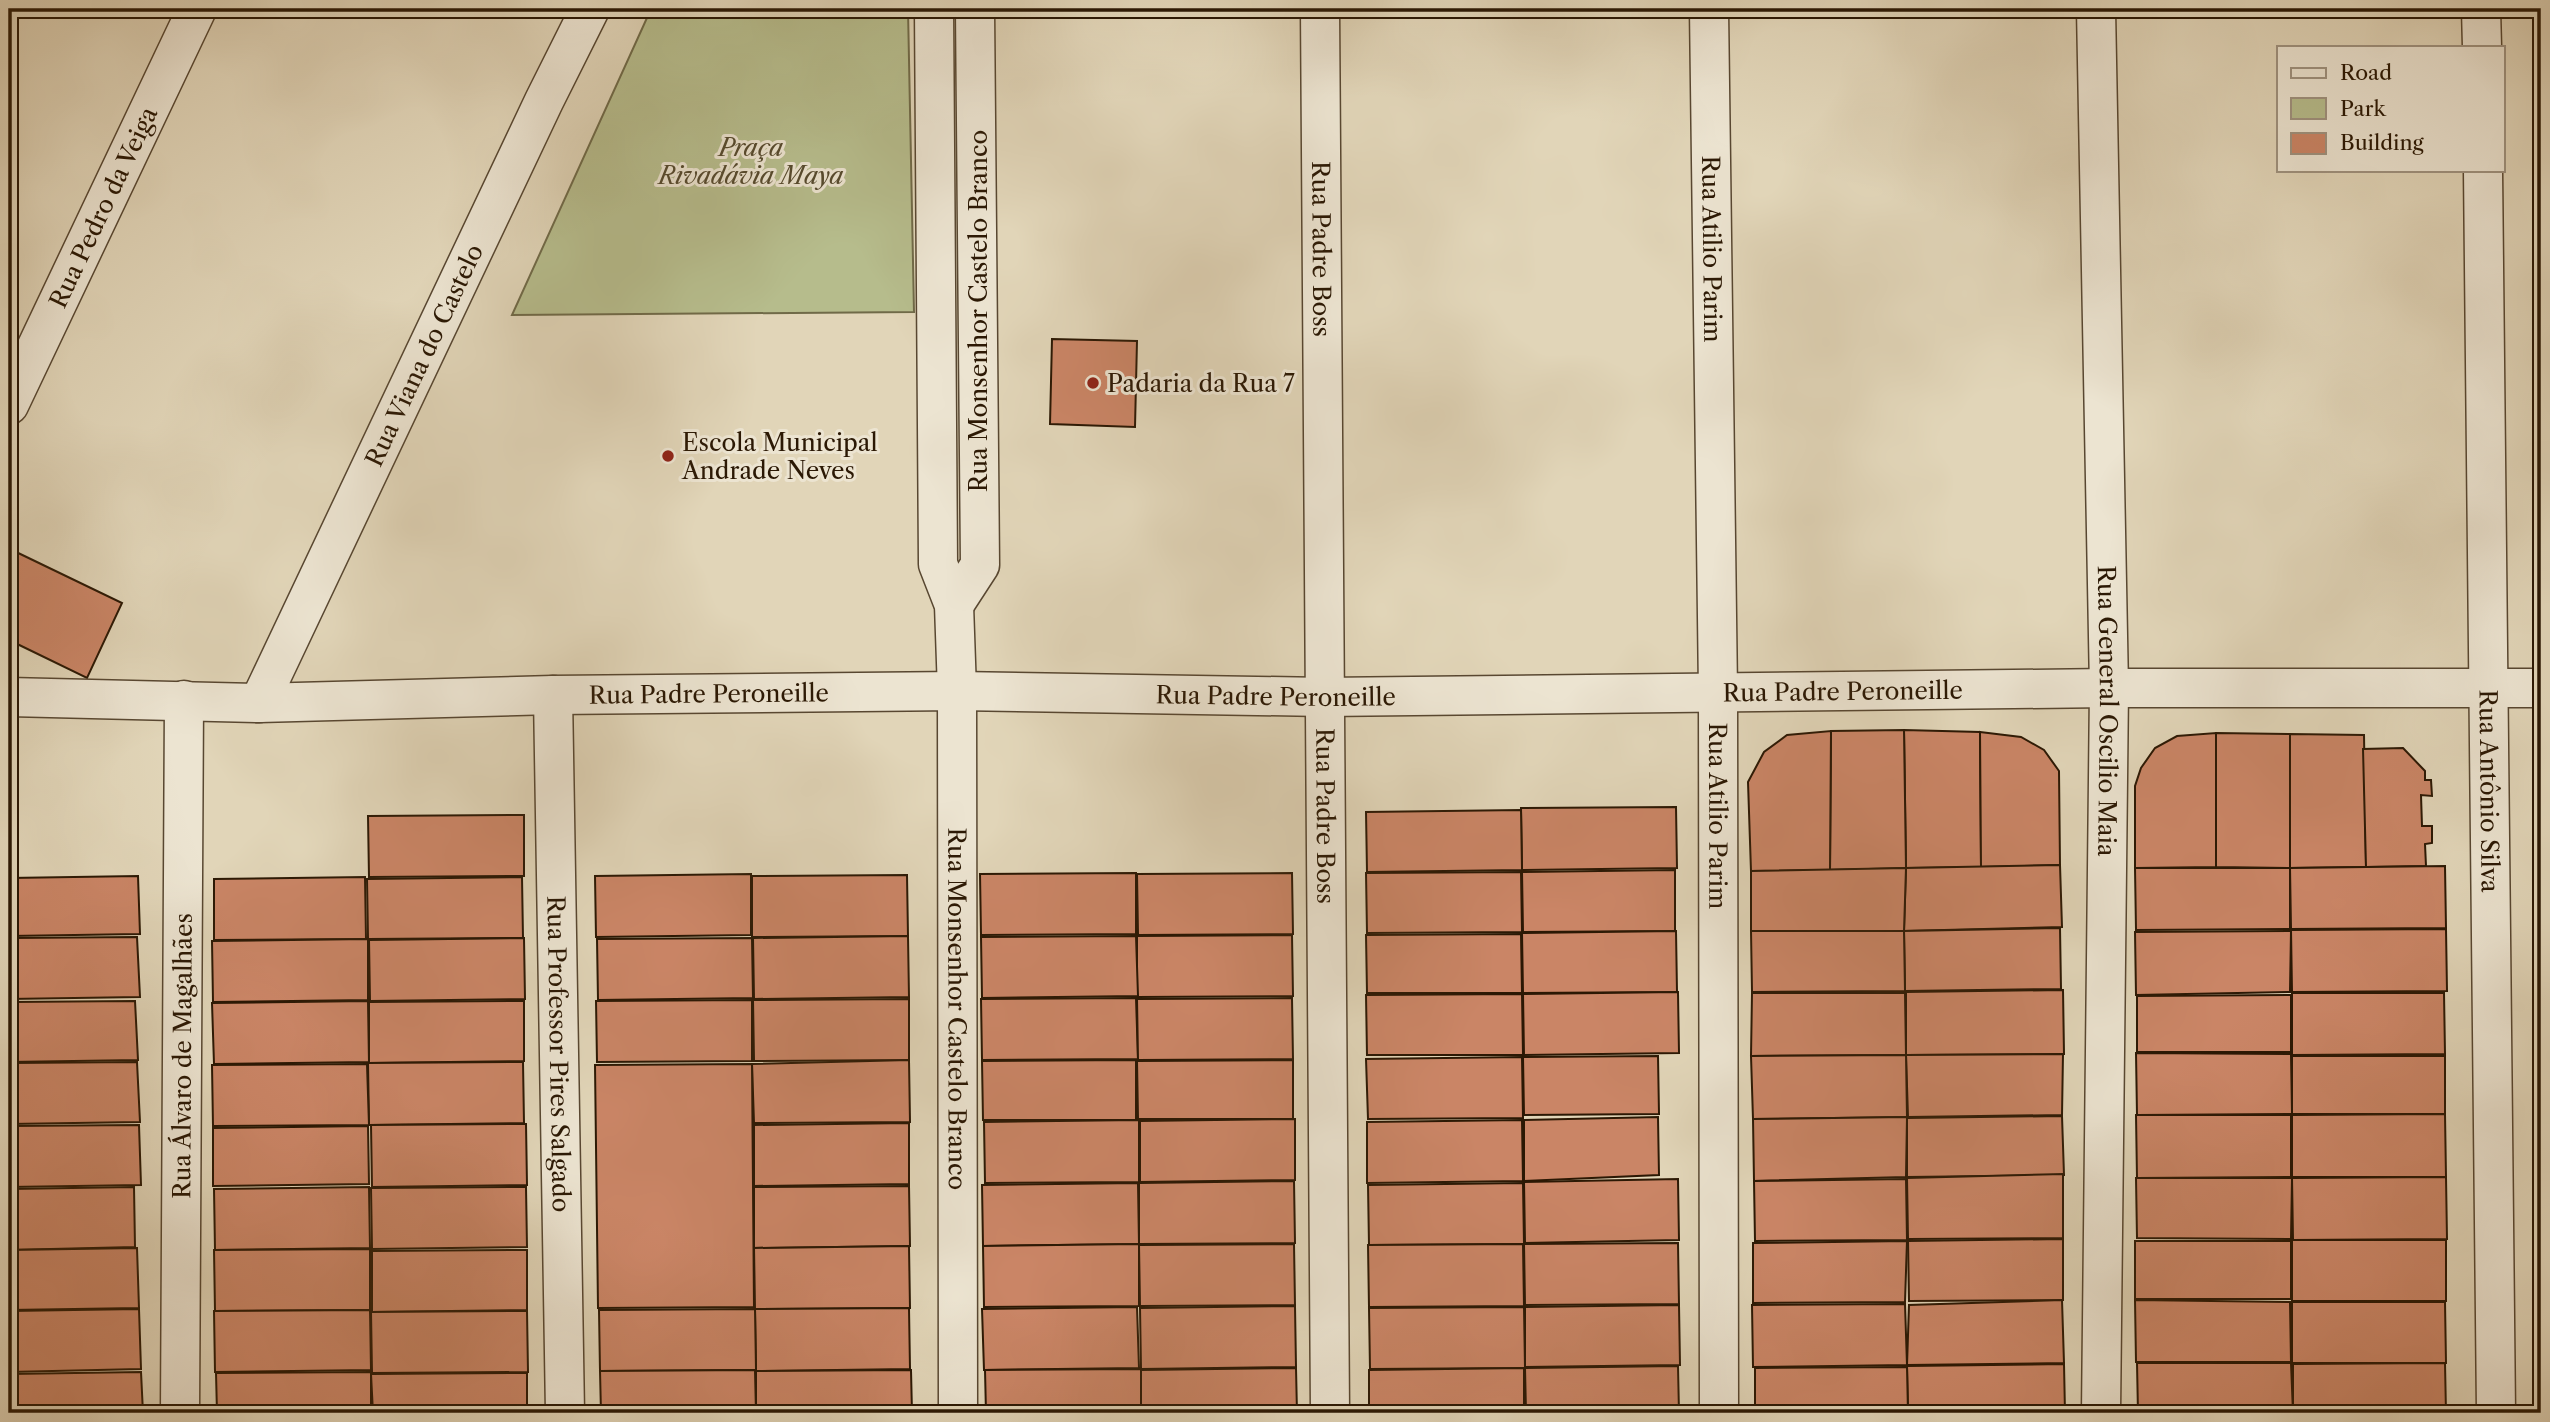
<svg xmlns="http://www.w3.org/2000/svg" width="2550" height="1422" viewBox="0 0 2550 1422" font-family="'Libre Caslon Text',serif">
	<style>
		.park { fill: #b6bc8c; stroke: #706a48; stroke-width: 2 }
		.building { fill: #ca8566; stroke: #2b1804; stroke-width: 2 }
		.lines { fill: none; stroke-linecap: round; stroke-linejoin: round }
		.minor-casing { stroke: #584731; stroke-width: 41 }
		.minor { stroke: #ece4d1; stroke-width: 38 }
		.poi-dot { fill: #8f2418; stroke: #ece4d1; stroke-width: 2.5 }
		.labels { text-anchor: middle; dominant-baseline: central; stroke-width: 6; stroke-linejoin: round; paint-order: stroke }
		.park-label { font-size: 24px; font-style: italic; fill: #55492d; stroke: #ece4d1 }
		.street-label { font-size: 24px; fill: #2b1804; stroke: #ece4d1 }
		.poi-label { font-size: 24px; fill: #2b1804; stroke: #ece4d1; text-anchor: start }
	</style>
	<rect width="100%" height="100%" fill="#e1d5b8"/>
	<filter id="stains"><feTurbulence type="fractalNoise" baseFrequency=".00286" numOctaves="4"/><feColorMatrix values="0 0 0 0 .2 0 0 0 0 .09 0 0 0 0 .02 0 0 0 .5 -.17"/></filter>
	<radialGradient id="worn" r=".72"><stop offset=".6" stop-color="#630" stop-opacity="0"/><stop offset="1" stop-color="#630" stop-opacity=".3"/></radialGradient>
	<path class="park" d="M651 9H908L914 312 512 315Z"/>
	<g class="building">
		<path d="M1052 339 1137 341 1135 427 1050 424Z"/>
		<path d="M12 550 122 603 87 678 9 640V556Z"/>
		<path d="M1904 730 1980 732 1981 867 1906 868Z"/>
		<path d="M1904 730 1906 868 1830 870 1831 731Z"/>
		<path d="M1831 731 1830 870 1751 871 1748 782 1764 752 1787 735Z"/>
		<path d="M1980 732 2021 737 2044 750 2059 771 2060 865 1981 867Z"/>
		<path d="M2216 733V867L2135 868V786L2141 768 2155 748 2177 736Z"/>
		<path d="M2216 733 2290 734V868L2216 867Z"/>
		<path d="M2290 734 2364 735 2366 867 2290 868Z"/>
		<path d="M2403 748 2425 771V780H2431L2432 796 2421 795 2422 826H2432V843L2425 844 2426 866 2366 867 2363 749Z"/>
		<path d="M1676 807 1677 868 1522 870 1521 808Z"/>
		<path d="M1521 810 1522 870 1367 872 1366 812Z"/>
		<path d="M524 815V876L369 877 368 816Z"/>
		<path d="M2060 865 2062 927 1904 931 1906 868Z"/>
		<path d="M2445 866 2446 928 2291 929 2290 868Z"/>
		<path d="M1906 868 1904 931H1751V871Z"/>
		<path d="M2135 868H2290V929L2136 930Z"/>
		<path d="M1675 870V931L1523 932 1522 872Z"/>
		<path d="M1521 872 1522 932 1367 933 1366 873Z"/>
		<path d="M1136 873V934L981 935 980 874Z"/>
		<path d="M1292 873 1293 934 1138 935 1137 874Z"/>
		<path d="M751 874V935L596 937 595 876Z"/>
		<path d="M907 875 908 936 752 937V876Z"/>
		<path d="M138 876 140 934 9 936V878Z"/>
		<path d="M365 877 366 939 214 940V879Z"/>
		<path d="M522 877 523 938 368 939 367 879Z"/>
		<path d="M2060 928 2061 989 1905 991 1904 931Z"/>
		<path d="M2446 929 2447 991 2292 992 2291 930Z"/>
		<path d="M1676 931 1677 992 1523 993 1522 933Z"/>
		<path d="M1751 931H1904L1905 991 1752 992Z"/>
		<path d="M2291 931 2290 992 2136 995 2135 932Z"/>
		<path d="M1521 934 1522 993H1367L1366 935Z"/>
		<path d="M1292 935 1293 996 1137 997V936Z"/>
		<path d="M908 936 909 997 754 999 753 938Z"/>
		<path d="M1136 936 1138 996 982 998 981 937Z"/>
		<path d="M137 937 140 997 9 999V938Z"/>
		<path d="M524 938 525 999 370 1001 369 940Z"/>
		<path d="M752 938 753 998 598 1000 597 939Z"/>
		<path d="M368 939V1000L213 1002 212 941Z"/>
		<path d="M2063 990 2064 1054 1906 1055V992Z"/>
		<path d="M1678 992 1679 1053 1524 1055 1523 994Z"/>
		<path d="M1752 993H1905L1906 1055 1751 1056Z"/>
		<path d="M2292 993H2444L2445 1054 2292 1055Z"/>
		<path d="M1522 994 1523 1055H1367L1366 995Z"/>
		<path d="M2291 995V1052H2137V996Z"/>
		<path d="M1136 998 1138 1059 982 1060 981 999Z"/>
		<path d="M1292 998 1293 1059 1138 1060 1137 999Z"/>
		<path d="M909 999V1060L754 1061 753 1000Z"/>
		<path d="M752 1000V1061L597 1062 596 1001Z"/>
		<path d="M135 1001 138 1060 9 1062V1002Z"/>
		<path d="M368 1001 369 1062 214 1064 212 1003Z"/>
		<path d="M524 1001V1061L369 1063V1002Z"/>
		<path d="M2136 1053 2291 1054 2292 1114 2137 1115Z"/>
		<path d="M2063 1054 2062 1115 1908 1117 1906 1055Z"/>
		<path d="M1906 1055 1907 1117 1753 1119 1751 1056Z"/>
		<path d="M1658 1056 1659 1114 1524 1115 1523 1057Z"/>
		<rect x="2292" y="1056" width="153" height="58"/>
		<path d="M1522 1057 1523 1118 1368 1119 1366 1059Z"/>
		<path d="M909 1060 910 1122 754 1123 752 1064Z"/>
		<path d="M1136 1060V1120H983L982 1061Z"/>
		<path d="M1293 1060V1119H1138L1137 1061Z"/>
		<path d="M137 1062 140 1122 9 1124V1063Z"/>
		<path d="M523 1062 524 1123 369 1125 368 1063Z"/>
		<path d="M367 1064 369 1125 213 1126 212 1065Z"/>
		<path d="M752 1064 754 1307 598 1308 595 1065Z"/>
		<path d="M2445 1114 2446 1177H2292V1115Z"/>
		<path d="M2136 1115H2291V1177L2137 1178Z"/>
		<path d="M2062 1116 2064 1175 1907 1177V1118Z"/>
		<path d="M1658 1117 1659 1175 1524 1181V1120Z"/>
		<path d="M1907 1117 1906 1177 1754 1181 1753 1119Z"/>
		<path d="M1295 1119V1180L1140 1182V1121Z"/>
		<path d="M1139 1120V1182L985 1183 984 1122Z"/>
		<path d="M1522 1120 1523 1181 1367 1183V1122Z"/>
		<path d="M909 1123V1184L754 1186V1125Z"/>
		<path d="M526 1124 527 1185 372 1187 371 1125Z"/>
		<path d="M139 1125 141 1185 9 1187V1126Z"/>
		<path d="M368 1126 369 1184 213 1186V1128Z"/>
		<path d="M2063 1174V1238L1908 1239 1907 1178Z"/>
		<path d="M2446 1177 2447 1239 2293 1240 2292 1178Z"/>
		<path d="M2136 1178H2292L2291 1239 2137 1238Z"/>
		<path d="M1678 1179 1679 1240 1525 1243 1524 1182Z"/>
		<path d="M1906 1179 1907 1240 1755 1241 1754 1181Z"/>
		<path d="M1294 1181 1295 1243 1139 1244V1183Z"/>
		<path d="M1138 1183 1139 1244 983 1246 982 1185Z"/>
		<path d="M1523 1183 1524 1244 1369 1245 1368 1185Z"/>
		<path d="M909 1186 910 1246 754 1248V1187Z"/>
		<path d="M134 1187 135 1247 9 1250V1189Z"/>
		<path d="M369 1187 370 1248 215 1250 214 1189Z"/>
		<path d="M526 1187 527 1247 372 1249 371 1188Z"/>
		<path d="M2063 1239V1300L1909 1301 1908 1241Z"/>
		<rect x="2292" y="1240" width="154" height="61"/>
		<path d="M1907 1241 1905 1302 1753 1303V1243Z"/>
		<rect x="2135" y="1241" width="156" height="58"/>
		<path d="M1678 1243 1679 1304 1525 1305 1524 1244Z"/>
		<path d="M1139 1244V1306L984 1307 983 1246Z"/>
		<path d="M1294 1244 1295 1305 1140 1306 1139 1245Z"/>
		<path d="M1523 1244 1524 1306 1369 1307 1368 1245Z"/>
		<path d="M909 1246 910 1308 755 1309 754 1248Z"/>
		<path d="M137 1248 139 1308 9 1310V1250Z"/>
		<path d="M370 1249V1310L215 1311 214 1250Z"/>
		<path d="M527 1250V1310L372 1312V1251Z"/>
		<path d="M2062 1300 2064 1363 1907 1365 1909 1305Z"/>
		<path d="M2135 1300 2290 1302 2291 1362H2136Z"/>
		<path d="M2292 1302H2445L2446 1363H2292Z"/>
		<path d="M1905 1304 1907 1365 1753 1367 1752 1305Z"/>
		<path d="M1679 1305 1680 1365 1525 1367V1307Z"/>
		<path d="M1295 1306 1296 1367 1141 1369 1140 1308Z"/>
		<path d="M1137 1307 1139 1368 984 1370 982 1309Z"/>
		<path d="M1524 1307 1525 1368 1370 1369 1369 1308Z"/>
		<path d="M909 1308 910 1369 756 1371 755 1309Z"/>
		<path d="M139 1309 141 1369 9 1372V1311Z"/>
		<path d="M755 1309 756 1370 600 1371 599 1310Z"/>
		<path d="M370 1310 371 1370 215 1372 214 1311Z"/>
		<path d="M527 1311 528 1372 372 1373 371 1312Z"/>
		<path d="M2137 1363H2291L2293 1413H2138Z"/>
		<path d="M2445 1363 2446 1413H2293V1364Z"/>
		<path d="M2064 1364 2065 1413H1908L1907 1366Z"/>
		<path d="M1678 1366 1679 1413H1526L1525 1368Z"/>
		<path d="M1907 1367 1908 1413H1755V1368Z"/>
		<path d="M1296 1368 1297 1413H1141V1370Z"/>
		<path d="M1524 1368V1413H1369V1370Z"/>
		<path d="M1141 1369V1413H986L985 1370Z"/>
		<path d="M755 1370 756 1413H601L600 1371Z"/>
		<path d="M911 1370 912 1413H756V1371Z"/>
		<path d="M141 1372 143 1413H9V1374Z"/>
		<path d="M371 1372V1413H217L216 1373Z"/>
		<path d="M527 1373V1413H373L371 1374Z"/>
	</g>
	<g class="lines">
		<g class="minor-casing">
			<g id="minor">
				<path id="s1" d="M934 9 938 564 954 605 957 691 958 1413"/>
				<path id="s2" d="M1320 9 1330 1413"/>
				<path id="s3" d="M1709 9 1718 692 1719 1413"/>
				<path id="s4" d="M2096 9 2109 688 2101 1413"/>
				<path d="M2481 9 2482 47"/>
				<path id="s5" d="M2483 170 2496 1413"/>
				<path id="s6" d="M9 405 197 9"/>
				<path d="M954 605 980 565 975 9"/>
				<path id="s7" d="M553 695 565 1413"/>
				<path id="s8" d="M9 697 259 703 553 695 957 691 1324 697 2109 688H2541"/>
				<path id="s9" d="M259 703 544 101 590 9"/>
				<path id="s10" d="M180 1413 184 700"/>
			</g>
		</g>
		<use href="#minor" class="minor"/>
	</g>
	<g class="poi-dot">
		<circle cx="1093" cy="383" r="7"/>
		<circle cx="668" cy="456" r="7"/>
	</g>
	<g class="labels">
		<g class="park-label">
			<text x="751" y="147">Praça<tspan x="751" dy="28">Rivadávia Maya</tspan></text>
		</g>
		<g class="street-label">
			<text stroke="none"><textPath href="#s6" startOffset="219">Rua Pedro da Veiga</textPath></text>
			<text stroke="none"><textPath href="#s2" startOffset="240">Rua Padre Boss</textPath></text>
			<text stroke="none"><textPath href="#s3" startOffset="240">Rua Atilio Parim</textPath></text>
			<text transform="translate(978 311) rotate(-90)">Rua Monsenhor Castelo Branco</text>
			<text stroke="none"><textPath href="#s9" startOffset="385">Rua Viana do Castelo</textPath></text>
			<text stroke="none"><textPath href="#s8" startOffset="1834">Rua Padre Peroneille</textPath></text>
			<text stroke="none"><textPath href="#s8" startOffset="700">Rua Padre Peroneille</textPath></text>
			<text stroke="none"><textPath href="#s8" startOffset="1267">Rua Padre Peroneille</textPath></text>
			<text stroke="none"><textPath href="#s4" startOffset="702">Rua General Oscilio Maia</textPath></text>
			<text stroke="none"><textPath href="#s5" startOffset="621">Rua Antônio Silva</textPath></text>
			<text stroke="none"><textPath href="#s2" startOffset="807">Rua Padre Boss</textPath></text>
			<text stroke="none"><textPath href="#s3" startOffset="807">Rua Atilio Parim</textPath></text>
			<text stroke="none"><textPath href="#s1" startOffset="1003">Rua Monsenhor Castelo Branco</textPath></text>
			<text stroke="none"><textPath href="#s7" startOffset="359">Rua Professor Pires Salgado</textPath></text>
			<text stroke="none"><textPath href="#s10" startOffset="357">Rua Álvaro de Magalhães</textPath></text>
		</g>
		<g class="poi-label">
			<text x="1107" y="383">Padaria da Rua 7</text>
			<text x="682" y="442">Escola Municipal<tspan x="682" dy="28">Andrade Neves</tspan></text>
		</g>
	</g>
	<rect width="2550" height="1422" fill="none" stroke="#e1d5b8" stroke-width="35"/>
	<rect x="10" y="10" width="2529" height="1401" fill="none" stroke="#2b1804" stroke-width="3.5"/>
	<rect x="18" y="18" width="2515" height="1387" fill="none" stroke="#2b1804" stroke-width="2"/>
	<rect x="2277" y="46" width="228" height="126" fill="#ece4d1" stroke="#9f927f" stroke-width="2"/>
	<rect x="2291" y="68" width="35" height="10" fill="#ece4d1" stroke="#9f927f" stroke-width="2"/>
	<text x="2340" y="80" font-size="21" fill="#2b1804">Road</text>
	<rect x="2291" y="98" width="35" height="21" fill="#b6bc8c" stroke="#9f927f" stroke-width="2"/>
	<text x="2340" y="116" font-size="21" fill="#2b1804">Park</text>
	<rect x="2291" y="133" width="35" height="21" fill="#ca8566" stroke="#9f927f" stroke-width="2"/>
	<text x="2340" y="150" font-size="21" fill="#2b1804">Building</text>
	<rect width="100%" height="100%" filter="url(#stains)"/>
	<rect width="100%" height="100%" fill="url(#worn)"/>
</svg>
